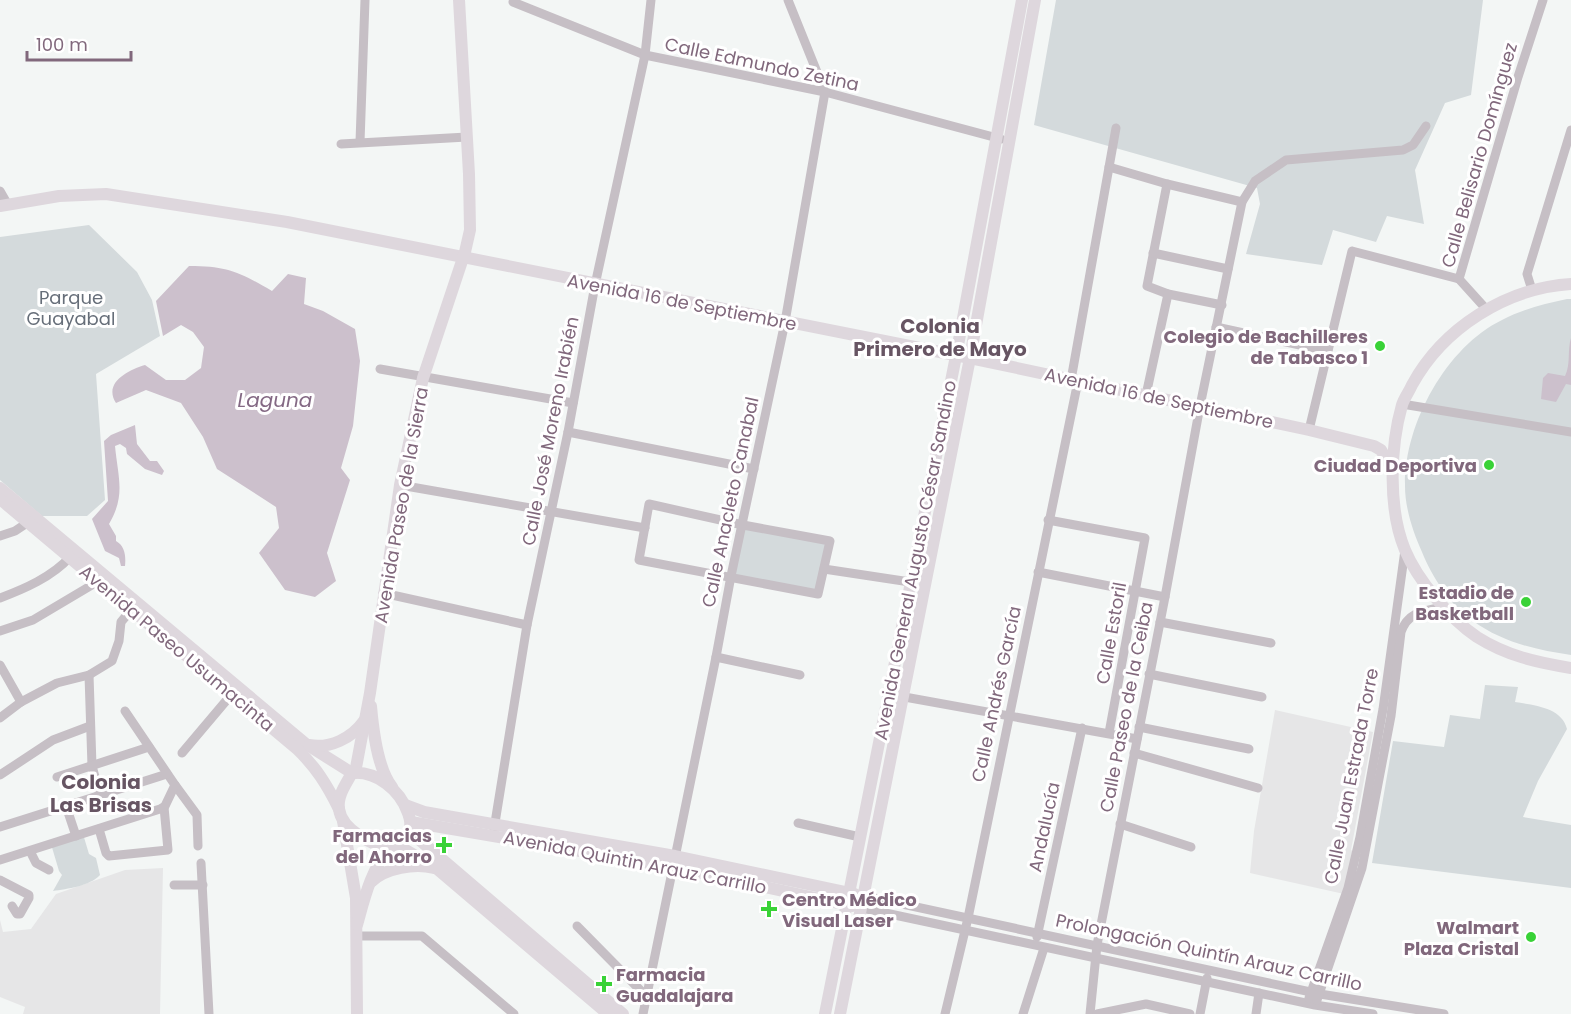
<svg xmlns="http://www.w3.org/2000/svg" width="1571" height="1014" viewBox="0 0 1571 1014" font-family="Poppins,sans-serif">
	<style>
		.built { fill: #e6e6e7 }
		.green { fill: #d4dadc }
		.water { fill: #ccc0cc }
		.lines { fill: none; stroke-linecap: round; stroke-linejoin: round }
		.minor { stroke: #c6bfc5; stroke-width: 9 }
		.major { stroke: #ded7dd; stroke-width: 12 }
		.poi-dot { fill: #39d237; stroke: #fff; stroke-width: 2 }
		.labels { text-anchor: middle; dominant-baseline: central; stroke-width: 6; stroke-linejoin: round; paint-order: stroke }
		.street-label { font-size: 18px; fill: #81687c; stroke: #fff }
		.park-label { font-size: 18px; fill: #666e79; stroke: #fff }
		.poi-label { font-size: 18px; font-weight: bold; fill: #81687c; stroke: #fff; text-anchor: end }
		.neighbourhood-label { font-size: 20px; font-weight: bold; fill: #675563; stroke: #fff }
		.water-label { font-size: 20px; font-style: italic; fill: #846984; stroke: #fff }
	</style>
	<rect width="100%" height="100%" fill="#f3f6f5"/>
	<g class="built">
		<path d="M1275 710 1373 732 1351 850 1354 852 1344 894 1250 873 1254 831Z"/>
		<path d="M163 868 160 1014H23L25 1007 0 997V920L3 932 31 929 56 894 125 870Z"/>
	</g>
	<g class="green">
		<path d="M1056 0H1483L1471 95 1445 103 1415 170 1424 224 1387 216 1376 242 1333 230 1322 265 1246 254 1260 204 1257 188 1034 125Z"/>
		<path d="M89 225 137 272 152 300 160 336 96 374 105 500 87 516H42L0 480V237Z"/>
		<path d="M1567 299H1571V655C1536 650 1502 642 1473 621 1450 605 1432 577 1422 552 1413 532 1405 508 1405 486 1404 425 1446 347 1502 320 1523 309 1544 304 1567 299Z"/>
		<path d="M743 525 830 541 818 594 731 576Z"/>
		<path d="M1485 685 1518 687 1515 702C1533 705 1562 707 1567 729L1538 781 1523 817 1571 825V888L1372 863 1393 741 1444 747 1450 715 1480 719Z"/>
		<path d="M83 834 89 854 96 858 100 875C90 886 67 889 53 891L62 875 59 871 51 844Z"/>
	</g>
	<g class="water">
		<path d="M189 266C228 266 239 272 272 291L288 274 306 278 304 304 323 311 355 329 360 361 353 426 341 468 350 480 327 553 336 581 315 597 285 590 259 553 279 528 276 507 217 469 203 437 181 403 146 390 116 403C103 383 128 370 145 365L166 380H185L201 368 204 347 193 332 181 325 163 336 156 301Z"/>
		<path d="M1571 338V385L1566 384 1556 402 1541 399 1543 378 1548 373 1565 376C1571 364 1567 351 1571 338Z"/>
		<path d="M135 425 137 444 150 461H157L164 471 162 475 145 469 127 454 126 448 120 444 115 446C118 478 126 495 109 524L116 536V541C125 546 126 556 125 566H121L119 558 105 551 92 519 108 501 104 441 111 435Z"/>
	</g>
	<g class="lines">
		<g class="minor">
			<path d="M513 2 645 55 825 92 1001 139"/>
			<path d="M360 142 365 0"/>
			<path d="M341 144 467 137"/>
			<path d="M1109 167 1167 184 1242 202"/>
			<path d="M1167 184 1147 286 1168 294 1222 305"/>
			<path d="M0 191 8 205"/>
			<path d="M1153 253 1228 269"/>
			<path d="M1459 279 1518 77 1543 0"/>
			<path d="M1459 279 1487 310"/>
			<path d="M1532 290 1527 274 1571 130"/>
			<path d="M1216 327 1328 351"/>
			<path d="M380 369 573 403"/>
			<path d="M1071 380 1116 128"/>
			<path d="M1146 395 1168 294"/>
			<path d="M1402 404 1571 432"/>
			<path d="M1309 430 1352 251 1459 279"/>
			<path d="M568 432 754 469"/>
			<path d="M400 485 645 528"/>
			<path d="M649 504 743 525 830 541 818 594 639 560Z"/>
			<path d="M1048 520 1145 538 1109 733"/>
			<path d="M0 536 15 531 27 523"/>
			<path d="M824 569 910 582"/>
			<path d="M1038 572 1165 597"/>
			<path d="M383 593 527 625"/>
			<path d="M0 598C24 589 52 577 70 557"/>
			<path d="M1160 622 1271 643"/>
			<path d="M0 631 33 620 97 582"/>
			<path d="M716 657 800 675"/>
			<path d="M0 665 21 702"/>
			<path d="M1149 674 1262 697"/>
			<path d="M89 675 92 766 100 795"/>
			<path d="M888 694 1137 739"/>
			<path d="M125 711 175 785 197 815 198 846"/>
			<path d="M0 718 21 702 57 683 89 675 112 661 119 641 121 622 131 610"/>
			<path d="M1139 727 1249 749"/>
			<path d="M182 753 231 695"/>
			<path d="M1134 753 1258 788"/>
			<path d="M0 775 53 740 90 726"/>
			<path d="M57 777 149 747"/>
			<path d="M66 806 76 836"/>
			<path d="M798 823 860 837"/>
			<path d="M1120 824 1191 847"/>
			<path d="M0 827 167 774"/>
			<path d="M99 829 106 853 109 856 168 850 164 807"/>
			<path d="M494 829 527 625 568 432 595 285 645 55 651 0"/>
			<path d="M30 851 36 863 49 870"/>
			<path d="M0 860 160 809 165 806 175 785"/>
			<path d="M201 863 209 1014"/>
			<path d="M0 880 29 895V898L20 914H17L12 906"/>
			<path d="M174 885H203"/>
			<path d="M865 896 1320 994 1444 1014"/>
			<path d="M862 908 1315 1005 1373 1014"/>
			<path d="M577 926 647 997"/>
			<path d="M357 936H422L514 1014"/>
			<path d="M1037 937 1082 728"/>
			<path d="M1309 998 1348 888 1360 837 1383 709 1405 550"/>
			<path d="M1317 1000 1362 868 1391 716 1401 632C1408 612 1423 611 1442 607"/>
			<path d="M643 1014 716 657 731 576 785 322 825 92 788 0"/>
			<path d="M945 1014 968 918 1078 381"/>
			<path d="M1023 1014 1044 948"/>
			<path d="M1090 1014 1097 945 1165 597 1200 406 1242 202 1255 181 1286 160 1403 150 1413 145 1426 126"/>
			<path d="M1097 1014 1146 1004 1190 1014"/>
			<path d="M1200 1014 1207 978"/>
			<path d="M1256 1014 1259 993"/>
		</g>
		<g class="major">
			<path d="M0 206 59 196 106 194 287 222 970 358 1309 430 1374 446 1381 450 1392 469"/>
			<path d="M1571 284C1506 288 1443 328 1412 385 1409 392 1404 398 1402 405 1390 447 1388 509 1405 550 1417 579 1450 619 1477 637 1507 656 1536 662 1571 668"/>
			<path d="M0 488 306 744 352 773"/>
			<path d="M0 499 297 749C316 767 327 785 339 809"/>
			<path d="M371 706C373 729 377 768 392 787"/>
			<path d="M309 745C330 749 352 738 364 721"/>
			<path d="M355 773 370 693 400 485 423 378 465 252 470 230 469 174 459 0"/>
			<path d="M405 805 424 812 675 856 855 894"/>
			<path d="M343 821 356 898 357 1014"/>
			<path d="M411 822 673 867 852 906"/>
			<path d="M409 831 623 1014"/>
			<path d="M397 845 436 868 608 1014"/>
			<path d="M371 882C385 868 415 863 434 868"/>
			<path d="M357 925C364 900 371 868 390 849 397 843 406 840 409 830 412 824 410 819 408 813 400 790 377 771 352 773 346 784 337 796 339 809 342 831 372 844 390 849"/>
			<path d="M825 1014 956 356 1022 0"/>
			<path d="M840 1014 970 358 1035 0"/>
		</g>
	</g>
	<g class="poi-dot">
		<circle cx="1380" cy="346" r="6"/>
		<circle cx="1489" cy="465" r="6"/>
		<circle cx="1526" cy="602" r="6"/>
		<path d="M441 836h6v6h6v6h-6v6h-6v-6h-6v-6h6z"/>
		<path d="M766 900h6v6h6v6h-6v6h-6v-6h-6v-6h6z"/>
		<circle cx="1531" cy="937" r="6"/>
		<path d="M601 975h6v6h6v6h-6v6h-6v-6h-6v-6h6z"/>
	</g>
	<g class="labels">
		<g class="street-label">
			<text transform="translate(762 64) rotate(12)">Calle Edmundo Zetina</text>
			<text transform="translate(1479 155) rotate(-74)">Calle Belisario Domínguez</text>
			<text transform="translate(682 302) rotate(11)">Avenida 16 de Septiembre</text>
			<text transform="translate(1159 398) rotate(12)">Avenida 16 de Septiembre</text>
			<text transform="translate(550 431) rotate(-79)">Calle José Moreno Irabién</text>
			<text transform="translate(730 502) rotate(-78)">Calle Anacleto Canabal</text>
			<text transform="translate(401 505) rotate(-80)">Avenida Paseo de la Sierra</text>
			<text transform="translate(915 560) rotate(-79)">Avenida General Augusto César Sandino</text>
			<text transform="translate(1111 633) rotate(-80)">Calle Estoril</text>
			<text transform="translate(177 648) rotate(40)">Avenida Paseo Usumacinta</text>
			<text transform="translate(996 694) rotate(-78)">Calle Andrés García</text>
			<text transform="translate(1126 707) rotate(-79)">Calle Paseo de la Ceiba</text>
			<text transform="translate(1351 776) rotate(-79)">Calle Juan Estrada Torre</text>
			<text transform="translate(1044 827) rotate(-78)">Andalucía</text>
			<text transform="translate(635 862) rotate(11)">Avenida Quintin Arauz Carrillo</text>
			<text transform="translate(1209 952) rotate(12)">Prolongación Quintín Arauz Carrillo</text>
		</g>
		<g class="park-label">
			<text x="71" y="297">Parque<tspan x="71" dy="21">Guayabal</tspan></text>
		</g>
		<g class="poi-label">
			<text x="1368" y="336">Colegio de Bachilleres<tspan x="1368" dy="21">de Tabasco 1</tspan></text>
			<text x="1477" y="465">Ciudad Deportiva</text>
			<text x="1514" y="592">Estadio de<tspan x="1514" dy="21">Basketball</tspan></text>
			<text x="432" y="835">Farmacias<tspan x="432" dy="21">del Ahorro</tspan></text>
			<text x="782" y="899" text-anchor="start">Centro Médico<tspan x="782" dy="21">Visual Laser</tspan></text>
			<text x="1519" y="927">Walmart<tspan x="1519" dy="21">Plaza Cristal</tspan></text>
			<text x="616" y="974" text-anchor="start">Farmacia<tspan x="616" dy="21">Guadalajara</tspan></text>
		</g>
		<g class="neighbourhood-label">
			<text x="940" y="326">Colonia<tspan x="940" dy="23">Primero de Mayo</tspan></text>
			<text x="101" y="782">Colonia<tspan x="101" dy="23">Las Brisas</tspan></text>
		</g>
		<g class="water-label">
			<text x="275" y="400">Laguna</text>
		</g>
	</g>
	<path d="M27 51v9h104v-9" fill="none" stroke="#81687c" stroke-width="3"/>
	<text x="36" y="51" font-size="18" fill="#81687c" stroke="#ffffff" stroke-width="4.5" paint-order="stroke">100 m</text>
</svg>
